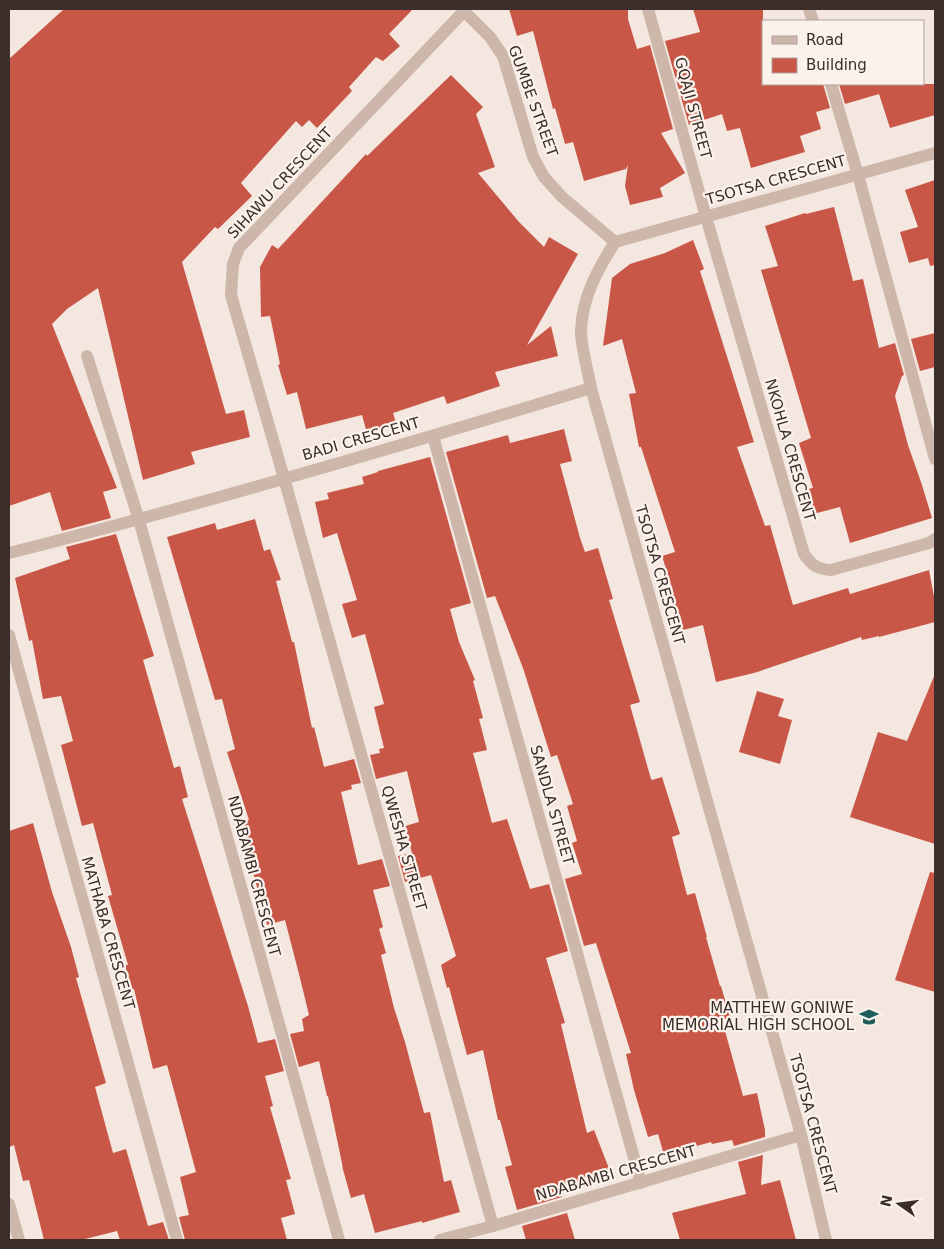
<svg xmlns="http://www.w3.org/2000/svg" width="944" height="1249" viewBox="0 0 944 1249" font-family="'DejaVu Sans',sans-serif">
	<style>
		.building { fill: #c95748 }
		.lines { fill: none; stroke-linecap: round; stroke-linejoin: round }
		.minor { stroke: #cdb6aa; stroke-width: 12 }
		.labels { text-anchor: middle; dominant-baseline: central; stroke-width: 4.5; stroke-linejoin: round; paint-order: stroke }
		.street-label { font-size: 15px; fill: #3a2d2a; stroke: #fbf2ec }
		.poi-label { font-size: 15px; fill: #3a2d2a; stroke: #fbf2ec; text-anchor: end }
	</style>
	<rect width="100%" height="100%" fill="#f4e7df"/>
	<g class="building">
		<path d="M64 9H413L389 34 400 46 383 61 376 57 349 87 352 91 317 128 309 120 302 127 296 121 241 183 252 196 218 229 215 227 182 262 226 414 244 410 250 437 191 452 195 464 143 480 98 288 67 309 52 324 117 488 103 492 111 518 62 531 50 492 9 506V59Z"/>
		<path d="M509 9H628V19L637 49 650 45 673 129 661 133 685 173 660 188 663 197 630 205 625 186 628 165 626 169 584 181 573 142 565 144 555 108 553 109 533 31 517 36Z"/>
		<path d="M693 9H763V84H823L830 108 816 112 821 129 800 136 805 152 751 168 740 128 727 131 722 114 689 125 665 41 700 32Z"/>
		<path d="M451 75 483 107 476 114 495 167 478 173 519 222 544 247 549 237 578 254 527 345 551 326 558 356 495 372 500 386 447 404 444 396 393 413 396 423 367 433 362 415 306 429 297 392 287 395 278 365 280 364 270 316 261 317 260 267 272 245 278 249 366 154 367 156Z"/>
		<path d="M839 84H935V115L890 128 879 94 845 104Z"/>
		<path d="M935 180V265L930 266 928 258 909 263 900 232 918 227 905 190Z"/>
		<path d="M834 207 853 281 863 279 879 348 895 343 904 375 902 376 895 396 908 445 922 485 932 518 850 543 840 507 813 514 807 489 813 488 799 443 811 438 761 270 778 266 765 226 805 213 806 214Z"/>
		<path d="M693 240 704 269 700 271 754 442 737 447 765 526 770 525 793 605 848 588 850 594 929 570 935 602V622L879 637V636L862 640 861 637 754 673 716 682 703 625 679 631 669 592 673 591 662 556 675 552 641 447H639L629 394 636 393 622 339 603 346 612 278 630 264 665 253Z"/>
		<path d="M935 333V367L920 371 911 339Z"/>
		<path d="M564 429 572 461 560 464 580 538 585 552 598 548 613 599 609 600 640 702 630 705 651 779 652 780 662 777 680 834 672 837 687 895 695 893 707 937H706L720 986H721L730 1018 722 1020 743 1096 757 1093 765 1130V1137L734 1146 732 1140 712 1144 711 1142 664 1155 658 1134 648 1137 634 1090 626 1054 631 1053 596 943 584 946 565 879 582 874 572 843 577 841 567 806 573 804 557 755 551 757 523 668 495 596 487 598 446 452 508 435 510 443Z"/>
		<path d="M430 457 471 603 450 609 459 642 475 680 473 681 483 718 479 719 487 750 473 753 492 823 507 819 530 889 549 884 568 951 546 958 565 1023 561 1024 587 1133 594 1130 610 1171 560 1190 562 1197 517 1210 505 1167 512 1165 500 1120H498L483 1050 467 1055 449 987 447 988 441 965 456 956 431 875 405 882 398 856 412 853 405 826 419 822 407 771 376 779 370 755 380 753 379 749 384 748 374 707 384 704 365 634 352 638 342 604 357 600 337 533 323 538 315 502 329 499 327 493 364 484 362 477 378 472V471Z"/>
		<path d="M255 519 264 551 270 549 281 580 276 581 292 642H294L312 728 314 727 324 767 354 759 361 783 351 785 352 789 341 792 358 865 382 859 390 886 373 890 383 927 379 929 386 953 381 955 394 1008 405 1042 424 1113 430 1112 444 1182 451 1180 460 1212 422 1223V1221L375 1233 364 1194 351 1198 342 1166 343 1168 328 1096H327L319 1061 299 1067 290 1034 304 1031 302 1019 309 1015 300 978 285 920 267 925 240 823 249 820 227 752 235 749 222 699 215 700 167 537 215 523 217 530Z"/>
		<path d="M116 534 154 656 143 660 174 768 180 766 188 797 182 799 248 1006 258 1043 275 1039 284 1071 265 1076 273 1106 270 1107 291 1179 286 1180 295 1214 281 1218 287 1240H185L179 1217 189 1215 180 1177 196 1172 167 1065 153 1069 134 989H131L125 965H128L108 896 112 895 93 823 82 826 61 745 73 741 61 696 43 699 32 640 29 641 15 578 70 559 66 547Z"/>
		<path d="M935 674V844L850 817 878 732 907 741Z"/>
		<path d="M757 691 784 699 778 716 792 720 780 764 739 752Z"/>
		<path d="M33 823 52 892 71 947 79 977 76 978 106 1083 95 1087 113 1153 126 1149 148 1226 163 1222 169 1240H120L117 1231 81 1240H44L29 1180 23 1181 14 1145 9 1147V831Z"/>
		<path d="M930 872 935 873V992L895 980Z"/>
		<path d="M763 1155 761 1185 780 1180 796 1240H680L672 1213 746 1194 738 1162Z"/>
		<path d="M567 1213 575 1240H526L522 1226Z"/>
	</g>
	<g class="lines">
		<g class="minor">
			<path d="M466 9 239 248 233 264 231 295 284 478 493 1226"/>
			<path d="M648 9 706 217 804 554C812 566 818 569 831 570L929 543 935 539"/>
			<path d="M809 9 813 21"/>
			<path d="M464 11 490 37 503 56 533 157 544 177 562 197 615 242"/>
			<path d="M831 84 858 175 935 459"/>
			<path d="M87 356 139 520 339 1240"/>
			<path d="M433 436 641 1183"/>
			<path d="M9 553C204 504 398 447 591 388"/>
			<path d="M9 635 177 1240"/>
			<path d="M9 1204 19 1240"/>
			<path d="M440 1240 493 1226 801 1135"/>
			<path d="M826 1240 801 1135 591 388C588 371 581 347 581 331 582 297 598 269 615 242L935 153"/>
		</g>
	</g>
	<defs>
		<g id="school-bare" transform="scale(1.5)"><path d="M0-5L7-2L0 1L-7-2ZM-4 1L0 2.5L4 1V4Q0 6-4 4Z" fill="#1e5d59" stroke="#fbf2ec" stroke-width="2.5" paint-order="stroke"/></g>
	</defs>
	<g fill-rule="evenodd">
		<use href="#school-bare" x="869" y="1017"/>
	</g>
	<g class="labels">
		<g class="street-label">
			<text transform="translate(533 101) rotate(70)">GUMBE STREET</text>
			<text transform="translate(693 108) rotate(75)">GQAJI STREET</text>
			<text transform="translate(776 180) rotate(-16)">TSOTSA CRESCENT</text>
			<text transform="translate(280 183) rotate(-47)">SIHAWU CRESCENT</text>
			<text transform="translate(361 439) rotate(-16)">BADI CRESCENT</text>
			<text transform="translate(790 450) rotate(74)">NKOHLA CRESCENT</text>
			<text transform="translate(660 575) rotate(74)">TSOTSA CRESCENT</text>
			<text transform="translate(552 805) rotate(74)">SANDLA STREET</text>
			<text transform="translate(404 848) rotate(74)">QWESHA STREET</text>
			<text transform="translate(254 876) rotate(75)">NDABAMBI CRESCENT</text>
			<text transform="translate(108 933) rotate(74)">MATHABA CRESCENT</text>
			<text transform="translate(813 1124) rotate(75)">TSOTSA CRESCENT</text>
			<text transform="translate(616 1173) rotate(-16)">NDABAMBI CRESCENT</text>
		</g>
		<g class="poi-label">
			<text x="854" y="1008">MATTHEW GONIWE<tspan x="854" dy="17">MEMORIAL HIGH SCHOOL</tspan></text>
		</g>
	</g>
	<rect width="944" height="1249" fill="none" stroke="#3a2d2a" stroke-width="20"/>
	<rect x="762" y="20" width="162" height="65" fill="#fbf2ec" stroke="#aea39e"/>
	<rect x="772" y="36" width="25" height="8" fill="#cdb6aa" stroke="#aea39e"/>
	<text x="806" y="45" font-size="15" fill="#3a2d2a">Road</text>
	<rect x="772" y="58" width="25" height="15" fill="#c95748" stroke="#aea39e"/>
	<text x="806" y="70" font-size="15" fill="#3a2d2a">Building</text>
	<g transform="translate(899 1204) rotate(284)" stroke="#fbf2ec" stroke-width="4" paint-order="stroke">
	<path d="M0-4L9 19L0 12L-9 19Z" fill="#3a2d2a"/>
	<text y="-8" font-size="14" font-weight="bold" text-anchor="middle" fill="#3a2d2a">N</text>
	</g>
</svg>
